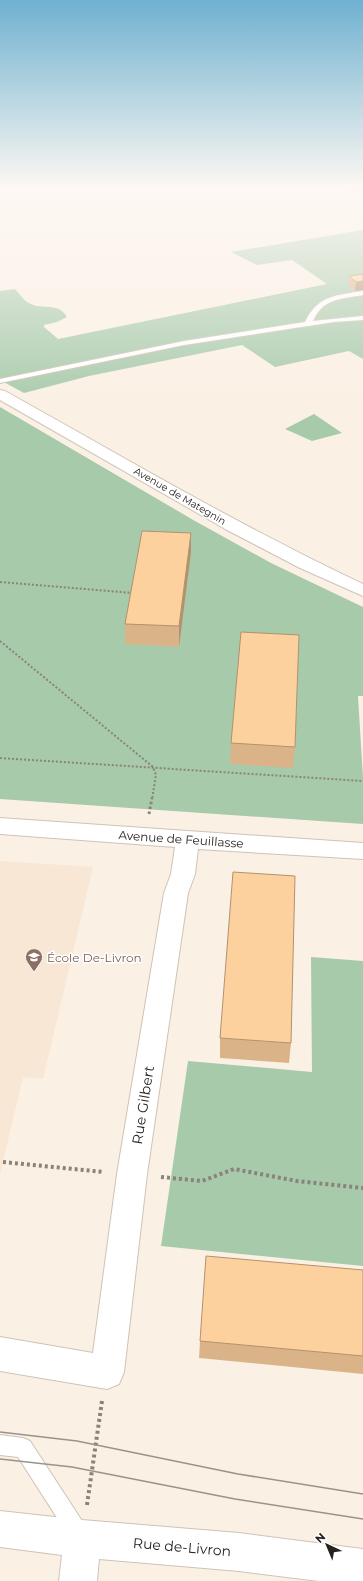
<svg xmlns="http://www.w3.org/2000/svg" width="363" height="1581" viewBox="0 0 363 1581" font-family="Montserrat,sans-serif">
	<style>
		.built { fill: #f7e7d4 }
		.green { fill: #a7caab }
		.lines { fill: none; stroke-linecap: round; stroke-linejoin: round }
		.lane-casing { stroke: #cdc3b7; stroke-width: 2 }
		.street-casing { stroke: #cdc3b7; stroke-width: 2 }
		.secondary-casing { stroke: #cdc3b7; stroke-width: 2 }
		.path-far3 { stroke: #8a837b; stroke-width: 1.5; stroke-dasharray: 1 1; stroke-linecap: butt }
		.path-far2 { stroke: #8a837b; stroke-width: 2; stroke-dasharray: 2 2; stroke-linecap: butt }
		.path-far1 { stroke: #8a837b; stroke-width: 3; stroke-dasharray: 2.5 2.5; stroke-linecap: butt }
		.path { stroke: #8a837b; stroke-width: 4; stroke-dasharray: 3 3; stroke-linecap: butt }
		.lane { fill: #fff; fill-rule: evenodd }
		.street { fill: #fff; fill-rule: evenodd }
		.secondary { fill: #fff; fill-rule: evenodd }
		.tram { stroke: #9b938b; stroke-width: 1.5 }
		.wall { fill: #dab488 }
		.shaded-wall { fill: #b1926f }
		.building { fill: #fdd19e; stroke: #b1926f }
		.labels { text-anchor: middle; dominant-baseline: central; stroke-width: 3; stroke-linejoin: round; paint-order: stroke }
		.far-street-label { font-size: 10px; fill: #26221e; stroke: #fff }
		.street-label { font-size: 12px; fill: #26221e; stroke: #fff }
		.education-label { font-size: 12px; fill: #785e54; stroke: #fff; text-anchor: start }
		.near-street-label { font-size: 14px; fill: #26221e; stroke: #fff }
	</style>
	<rect width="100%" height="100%" fill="#fbf0e4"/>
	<path class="built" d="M0 861 93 867 43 1079 23 1077 0 1174Z"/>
	<g class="green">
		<path d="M363 230V359L349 351 275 367 242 345 89 376 24 393 0 380V291L15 289C19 293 24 301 29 303 42 311 58 301 67 317L57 322 44 325V327L58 339 327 284 292 260 257 265 231 252Z"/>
		<path d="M0 407 195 521 271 563 363 607V696H358L363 778V824L0 799Z"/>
		<path d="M314 414 342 433 312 441 285 429Z"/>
		<path d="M311 957 363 961V1266L161 1246 188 1061 312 1072Z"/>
	</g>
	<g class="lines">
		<g class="lane-casing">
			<g id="lane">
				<path d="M363 291V295C341 299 323 298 313 321L363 316V320L334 322 184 345 0 383V379L184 341 305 322C319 294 336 296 363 291Z"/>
				<path d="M0 1435 23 1438 30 1441 84 1524 87 1531 84 1538 77 1541 70 1538 18 1457 0 1455Z"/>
			</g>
		</g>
		<g class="street-casing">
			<g id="street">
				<path d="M0 818 363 843V859L198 849 195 874 188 893 147 1174 124 1372 119 1384 107 1389 0 1371V1337L93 1353 117 1174 164 893 171 874 175 847 0 834Z"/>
				<path d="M0 1511 82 1520 239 1533 363 1549V1581H319L239 1571 99 1559 97 1581H59L62 1555 0 1547Z"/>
			</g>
		</g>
		<g class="secondary-casing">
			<path id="secondary" d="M0 390 5 391C123 457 240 526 363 584V596L300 568 227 530 0 400Z"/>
		</g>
		<path class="path-far3" d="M329 188 363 191"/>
		<g class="path-far2">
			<path d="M0 582 133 593"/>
			<path d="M0 641 153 767 156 775 152 799"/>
			<path d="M0 758 363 781"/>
		</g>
		<path class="path-far1" d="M149 814 152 798"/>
		<g class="path">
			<path d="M3 1162 104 1172"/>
			<path d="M161 1177 202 1181 234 1169 297 1181 363 1188"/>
			<path d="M87 1505 102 1401"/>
		</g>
		<use href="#lane" class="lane"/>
		<use href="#street" class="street"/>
		<use href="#secondary" class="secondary"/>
		<g class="tram">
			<path d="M0 1432 77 1441 238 1474 363 1494"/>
			<path d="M0 1459 72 1467 235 1499 363 1519"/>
		</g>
	</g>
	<g class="wall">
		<path d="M363 274 355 291 348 285 349 276Z"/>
		<path d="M191 552 179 647 125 644V624Z"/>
		<path d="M231 743 295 747 293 768 230 764Z"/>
		<path d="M220 1038 291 1043 289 1063 220 1058Z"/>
		<path d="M363 1270V1374L199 1358 200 1341Z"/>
	</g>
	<g class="shaded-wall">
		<path d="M363 281V290L355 291 356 282Z"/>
		<path d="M191 533V552L179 647V626Z"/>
	</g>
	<g class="building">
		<path d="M363 274V281L356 282 349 276Z"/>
		<path d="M142 531 191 533 179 626 125 624Z"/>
		<path d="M241 632 299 635 295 747 231 743Z"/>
		<path d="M233 872 295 876 291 1043 220 1038Z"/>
		<path d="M206 1256 363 1270V1356L200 1341Z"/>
	</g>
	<linearGradient id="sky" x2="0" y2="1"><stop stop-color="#6fb1d0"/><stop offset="0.46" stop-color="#fdf8f3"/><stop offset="1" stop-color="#fdf8f3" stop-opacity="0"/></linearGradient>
	<rect width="363" height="409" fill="url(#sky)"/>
	<defs>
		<g id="school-pin" transform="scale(0.9)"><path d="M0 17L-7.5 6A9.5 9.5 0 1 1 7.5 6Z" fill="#8d6e63" stroke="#fff"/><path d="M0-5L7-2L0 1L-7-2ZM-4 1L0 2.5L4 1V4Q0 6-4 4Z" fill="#fff"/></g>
	</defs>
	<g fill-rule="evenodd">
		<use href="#school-pin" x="34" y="957"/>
	</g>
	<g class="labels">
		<g class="far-street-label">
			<text transform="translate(180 496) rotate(30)">Avenue de Mategnin</text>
		</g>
		<g class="street-label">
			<text transform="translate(181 839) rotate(4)">Avenue de Feuillasse</text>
		</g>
		<g class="education-label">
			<text x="47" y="957">École De-Livron</text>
		</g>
		<g class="near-street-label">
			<text transform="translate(143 1105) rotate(-81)">Rue Gilbert</text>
			<text transform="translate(182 1547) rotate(5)">Rue de-Livron</text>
		</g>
	</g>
	<g transform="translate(327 1545) rotate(316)" stroke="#ffffff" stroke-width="3" paint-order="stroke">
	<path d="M0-3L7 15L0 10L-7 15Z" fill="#26221e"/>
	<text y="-6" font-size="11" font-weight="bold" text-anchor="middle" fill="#26221e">N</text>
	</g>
</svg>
